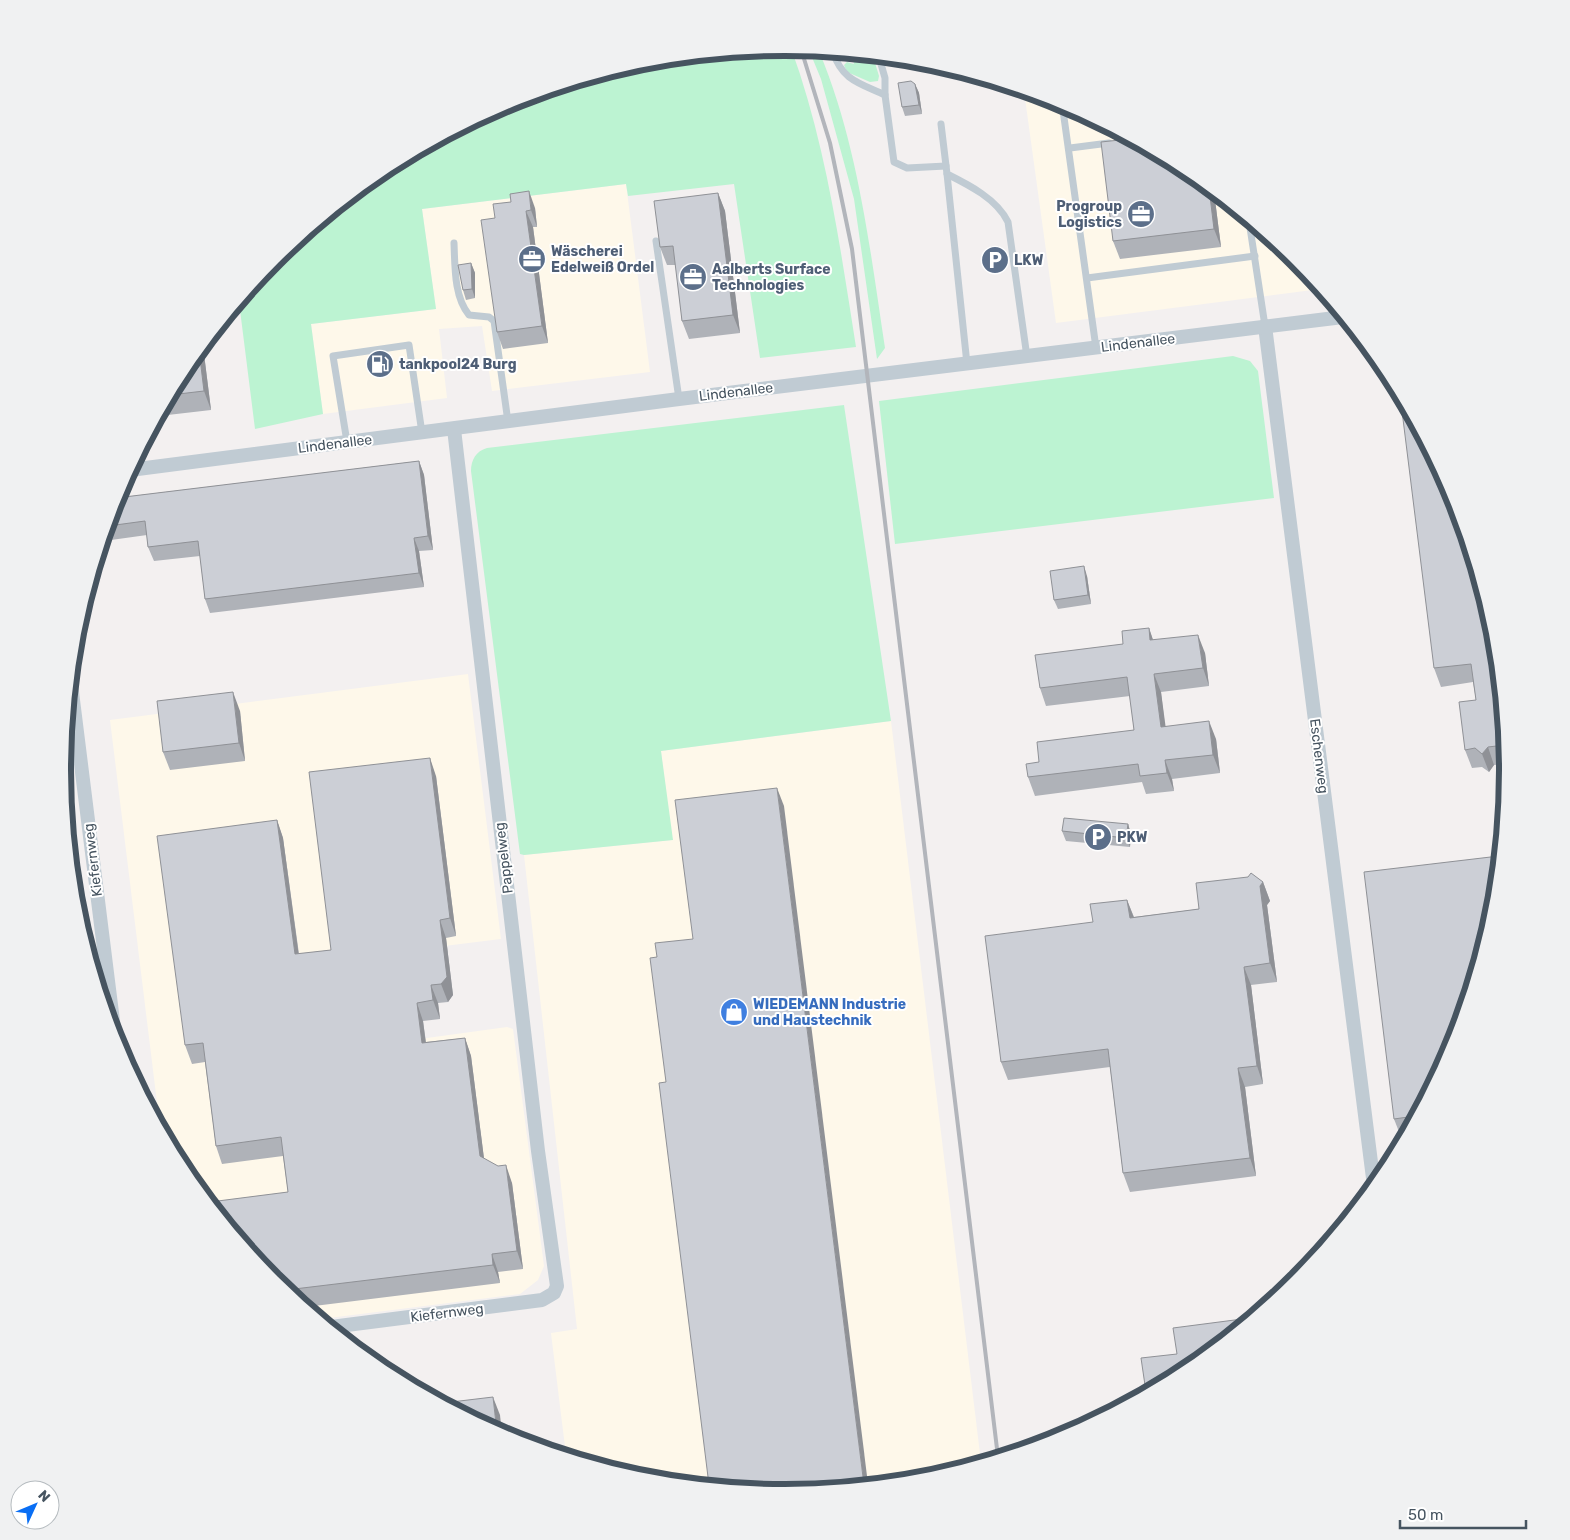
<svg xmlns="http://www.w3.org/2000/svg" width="1570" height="1540" viewBox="0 0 1570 1540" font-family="Rubik,sans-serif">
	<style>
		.commercial { fill: #fef8ea }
		.green { fill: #bcf3d2 }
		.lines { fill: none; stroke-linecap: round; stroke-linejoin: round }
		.lane { stroke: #c0cbd3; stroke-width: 7 }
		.street { stroke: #c0cbd3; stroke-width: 14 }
		.rail { stroke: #b2b5bb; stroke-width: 4 }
		.wall { fill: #afb2b8 }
		.shaded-wall { fill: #8f9196 }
		.building { fill: #cccfd6; stroke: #8f9196 }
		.labels { text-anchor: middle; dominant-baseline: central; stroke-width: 4; stroke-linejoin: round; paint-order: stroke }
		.service-label { font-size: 14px; font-weight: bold; fill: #4e5e75; stroke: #fff; text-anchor: start }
		.street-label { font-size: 14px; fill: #465460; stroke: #fff }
		.shop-label { font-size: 14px; font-weight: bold; fill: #366cbe; stroke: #fff; text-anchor: start }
		.rim { fill: none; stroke: #465460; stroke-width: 6 }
	</style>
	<rect width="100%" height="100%" fill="#f3f0f0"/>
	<g class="commercial">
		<path d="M1024 91 1062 103 1187 169 1296 259 1320 289 1056 323Z"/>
		<path d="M626 184 650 372 492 391 482 326 439 329 447 398 323 414 311 324 436 309 422 209Z"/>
		<path d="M468 674 501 939 314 962 325 1052 507 1027 513 1029 544 1266 538 1280 520 1294 321 1319 274 1281 184 1171 160 1127 110 720Z"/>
		<path d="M891 721 981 1462 926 1479 785 1492 644 1479 566 1455 551 1333 577 1329 524 855 672 840 661 751Z"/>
	</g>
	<g class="green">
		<path d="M785 48H791C826 144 840 246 856 347L760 358 734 184 628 196 626 184 422 209 436 309 311 324 323 414 255 429 239 302 274 259 384 169 509 102 644 61Z"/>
		<path d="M809 50 819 51C858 144 870 249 885 348L877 359 854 199 821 79Z"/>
		<path d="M851 54 861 55 864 62 875 63 879 76 878 81 870 82 847 72 844 65 847 62 854 64Z"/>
		<path d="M1233 356 1250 361 1258 371 1274 498 895 544 879 401Z"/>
		<path d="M844 405 891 721 661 751 673 840 524 855 520 854 471 471C471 460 476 451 487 448Z"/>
	</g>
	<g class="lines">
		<g class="lane">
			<path d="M833 52C842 80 859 83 885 95"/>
			<path d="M879 57 885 78V95L894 162 907 168 946 166"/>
			<path d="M1062 103 1096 348"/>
			<path d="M941 124 947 174C969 185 997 199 1008 222L1027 357"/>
			<path d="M1070 148 1109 143"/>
			<path d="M947 174 967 364"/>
			<path d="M1249 221 1265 326"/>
			<path d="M656 241 679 399"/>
			<path d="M454 243C455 267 454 297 469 315L489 317 494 321 508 422"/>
			<path d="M1087 278 1255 256"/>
			<path d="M1331 302 1333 318"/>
			<path d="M347 442 333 356 409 345 422 433"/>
			<path d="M63 762 80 759"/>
		</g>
		<g class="street">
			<path d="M1265 326 1374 1186"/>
			<path d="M130 470 679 399 1343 317"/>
			<path d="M71 684 115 1037"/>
			<path d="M331 1327 542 1300 554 1293 557 1286 538 1151 454 429"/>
		</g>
		<path class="rail" d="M801 49 830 143 852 249 998 1457"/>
	</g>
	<g class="wall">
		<path d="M915 84 919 93 922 114 905 116 902 107Z"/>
		<path d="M1187 169 1214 192 1221 247 1120 259 1113 241Z"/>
		<path d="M718 193 725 211 740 333 689 339 682 321 676 265H667L660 247Z"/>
		<path d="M535 208 537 227H533L548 343 503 349 497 332 495 218Z"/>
		<path d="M471 263 475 273V298L466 300 463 290Z"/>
		<path d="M203 346 211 410 159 416 184 368Z"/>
		<path d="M419 461 424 475 433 550 419 551 424 587 210 613 205 599 200 556 154 561 148 547 147 535 111 540 107 528 116 498Z"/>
		<path d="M1087 576 1091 604 1058 609 1054 600Z"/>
		<path d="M1149 628 1153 640 1205 653 1209 686 1161 692 1165 726 1216 739 1220 773 1172 779 1174 791 1146 794 1142 782 1035 796 1028 777 1039 762 1134 730 1130 696 1046 706 1040 688 1123 644Z"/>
		<path d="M1494 629 1507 764 1494 765 1489 772 1482 767 1472 768 1465 750 1476 700 1473 682 1441 687 1434 668Z"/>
		<path d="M240 711 245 761 170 770 163 752Z"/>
		<path d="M436 776 456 936 446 938 453 995 448 1002 438 1003 440 1019 423 1021 426 1042 465 1038 471 1056 484 1159 512 1183 523 1269 498 1272 500 1283 306 1307 274 1281 288 1192 283 1156 222 1164 216 1146 205 1062 192 1064 185 1045 277 820 283 838 299 954 331 950Z"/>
		<path d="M1128 824 1131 834 1130 847 1066 841 1062 831Z"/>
		<path d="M1263 882 1270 901 1267 905 1277 982 1251 985 1263 1084 1245 1087 1256 1176 1130 1192 1123 1173 1110 1067 1008 1080 1001 1062 1093 922 1127 900 1134 917 1199 909Z"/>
		<path d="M1452 1047 1404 1137H1401L1394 1119Z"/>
	</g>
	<g class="shaded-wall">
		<path d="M915 84 919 93 922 114 919 105Z"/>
		<path d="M1209 188 1214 192 1221 247 1214 229Z"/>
		<path d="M529 191 535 208 537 227 531 210Z"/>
		<path d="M718 193 725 211 740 333 733 315Z"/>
		<path d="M526 211 533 227 548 343 542 326Z"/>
		<path d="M471 263 475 273V298L472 289Z"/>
		<path d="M203 346 211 410 204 391 199 350Z"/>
		<path d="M419 461 424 475 433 550 428 536Z"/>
		<path d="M414 538 419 551 424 587 419 573Z"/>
		<path d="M1084 566 1087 576 1091 604 1088 595Z"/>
		<path d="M1149 628 1155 646 1150 640Z"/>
		<path d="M1198 635 1205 653 1209 686 1203 668Z"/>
		<path d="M1154 674 1161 692 1168 745 1161 727Z"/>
		<path d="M233 692 240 711 245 761 239 743Z"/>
		<path d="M1209 721 1216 739 1220 773 1213 755Z"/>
		<path d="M1488 747 1494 765 1489 772 1482 754Z"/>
		<path d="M430 758 436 776 456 936 450 918Z"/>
		<path d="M1165 760 1172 779 1174 791 1167 773Z"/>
		<path d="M777 788 784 806 868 1484 864 1485Z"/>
		<path d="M277 820 283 838 301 972 295 954Z"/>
		<path d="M1128 824 1131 834 1130 847 1126 838Z"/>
		<path d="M1263 882 1270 901 1267 905 1277 982 1270 963 1260 886Z"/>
		<path d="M1127 900 1134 918H1130Z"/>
		<path d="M440 920 446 938 453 995 448 1002 441 984Z"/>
		<path d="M1244 967 1251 985 1263 1084 1257 1066Z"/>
		<path d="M431 985 438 1003 440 1019 433 1000Z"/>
		<path d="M417 1003 423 1021 428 1061 422 1043Z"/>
		<path d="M465 1038 471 1056 486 1174 480 1156Z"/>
		<path d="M1238 1068 1245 1087 1256 1176 1250 1158Z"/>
		<path d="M506 1165 512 1183 523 1269 517 1251Z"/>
		<path d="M492 1254 498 1272 500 1283 493 1265Z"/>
		<path d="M493 1397 500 1415 502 1434 497 1432Z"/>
	</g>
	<g class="building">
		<path d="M911 81 915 84 919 105 902 107 898 83Z"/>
		<path d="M1129 139 1187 169 1209 188 1214 229 1113 241 1101 142Z"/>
		<path d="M529 191 531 210 526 211 542 326 497 332 481 220 495 218 493 204 511 202 510 194Z"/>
		<path d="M718 193 733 315 682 321 673 246 660 247 654 201Z"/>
		<path d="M471 263 472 289 463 290 458 265Z"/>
		<path d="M199 350 204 391 170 395 184 368Z"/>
		<path d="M1404 402 1453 494 1494 629 1505 745 1488 747 1482 754 1475 748 1465 750 1459 702 1476 700 1471 664 1434 668 1401 403Z"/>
		<path d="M419 461 428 536 414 538 419 573 205 599 198 541 148 547 145 521 108 526 116 498Z"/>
		<path d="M1084 566 1088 595 1054 600 1050 571Z"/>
		<path d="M1149 628 1150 640 1198 635 1203 668 1154 674 1161 727 1209 721 1213 755 1165 760 1167 773 1140 776 1138 764 1028 777 1026 764 1039 762 1037 742 1134 730 1127 677 1040 688 1035 655 1123 644 1122 631Z"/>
		<path d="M233 692 239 743 163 752 157 701Z"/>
		<path d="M430 758 450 918 440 920 447 977 441 984 431 985 433 1000 417 1003 422 1043 465 1038 480 1156 498 1166 506 1165 517 1251 492 1254 493 1265 286 1290 274 1281 210 1202 288 1192 281 1137 216 1146 203 1043 185 1045 157 836 277 820 295 954 331 950 309 772Z"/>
		<path d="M777 788 864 1485 785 1492 709 1485 659 1083 666 1082 650 958 657 957 655 943 693 939 675 800Z"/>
		<path d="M1064 818 1128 824 1126 838 1062 831Z"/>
		<path d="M1499 856 1494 911 1452 1047 1415 1116 1394 1119 1364 872Z"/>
		<path d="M1251 873 1263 882 1260 886 1270 963 1244 967 1257 1066 1238 1068 1250 1158 1123 1173 1108 1049 1001 1062 985 936 1093 922 1090 904 1127 900 1130 918 1199 909 1196 883 1248 877Z"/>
		<path d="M1250 1318 1186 1371 1146 1392 1141 1358 1177 1354 1173 1328Z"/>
		<path d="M493 1397 497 1432 443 1403Z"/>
	</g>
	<defs>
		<g id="office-disc" transform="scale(1.4375)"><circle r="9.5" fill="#5c6f8a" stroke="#fff"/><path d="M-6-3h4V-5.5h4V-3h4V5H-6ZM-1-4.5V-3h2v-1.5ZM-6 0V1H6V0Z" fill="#fff"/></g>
		<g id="parking-disc" transform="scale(1.4375)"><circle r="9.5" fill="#5c6f8a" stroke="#fff"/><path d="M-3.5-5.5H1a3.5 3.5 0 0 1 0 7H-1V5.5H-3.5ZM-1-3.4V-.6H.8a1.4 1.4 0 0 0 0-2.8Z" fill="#fff"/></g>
		<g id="fuel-disc" transform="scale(1.4375)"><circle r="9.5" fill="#5c6f8a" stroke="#fff"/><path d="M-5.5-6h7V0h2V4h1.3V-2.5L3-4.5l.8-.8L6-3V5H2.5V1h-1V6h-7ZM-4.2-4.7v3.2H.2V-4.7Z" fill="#fff"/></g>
		<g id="shop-disc" transform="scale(1.4375)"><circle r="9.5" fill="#3f7fe0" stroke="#fff"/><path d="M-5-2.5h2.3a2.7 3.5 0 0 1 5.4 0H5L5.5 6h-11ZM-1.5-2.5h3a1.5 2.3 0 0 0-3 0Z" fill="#fff"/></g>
	</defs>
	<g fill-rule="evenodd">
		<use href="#office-disc" x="1141" y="214"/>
		<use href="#office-disc" x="532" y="259"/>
		<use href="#parking-disc" x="995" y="260"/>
		<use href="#office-disc" x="693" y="277"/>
		<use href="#fuel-disc" x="380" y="364"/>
		<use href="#parking-disc" x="1098" y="837"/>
		<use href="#shop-disc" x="734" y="1012"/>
	</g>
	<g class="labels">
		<g class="service-label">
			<text x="1122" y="206" text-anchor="end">Progroup<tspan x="1122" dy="16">Logistics</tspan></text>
			<text x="551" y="251">Wäscherei<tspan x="551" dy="16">Edelweiß Ordel</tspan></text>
			<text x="1014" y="260">LKW</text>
			<text x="712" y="269">Aalberts Surface<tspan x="712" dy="16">Technologies</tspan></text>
			<text x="399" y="364">tankpool24 Burg</text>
			<text x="1117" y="837">PKW</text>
		</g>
		<g class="street-label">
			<text transform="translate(1138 343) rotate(-7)">Lindenallee</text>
			<text transform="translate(736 392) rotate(-7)">Lindenallee</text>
			<text transform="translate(335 444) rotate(-7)">Lindenallee</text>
			<text transform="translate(1319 756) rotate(83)">Eschenweg</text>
			<text transform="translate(504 858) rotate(-97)">Pappelweg</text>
			<text transform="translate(93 860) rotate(-97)">Kiefernweg</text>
			<text transform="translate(447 1313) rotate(-7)">Kiefernweg</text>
		</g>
		<g class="shop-label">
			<text x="753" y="1004">WIEDEMANN Industrie<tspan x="753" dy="16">und Haustechnik</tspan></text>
		</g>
	</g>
	<path d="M0 0H1570V1540H0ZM71 770a714 714 0 1 1 1428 0a714 714 0 1 1-1428 0Z" fill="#f0f1f2" fill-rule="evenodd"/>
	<path class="rim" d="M71 770a714 714 0 1 1 1428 0a714 714 0 1 1-1428 0Z"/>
	<g transform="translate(35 1505) rotate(46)"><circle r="24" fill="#ffffff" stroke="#b5bbbf"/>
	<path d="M0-4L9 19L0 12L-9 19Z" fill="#096ef4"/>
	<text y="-8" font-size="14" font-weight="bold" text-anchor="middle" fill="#465460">N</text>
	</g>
	<path d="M1400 1520v8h126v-8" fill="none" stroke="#465460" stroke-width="2.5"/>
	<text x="1408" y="1520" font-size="15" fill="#465460" stroke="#ffffff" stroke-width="4" paint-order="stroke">50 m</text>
</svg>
